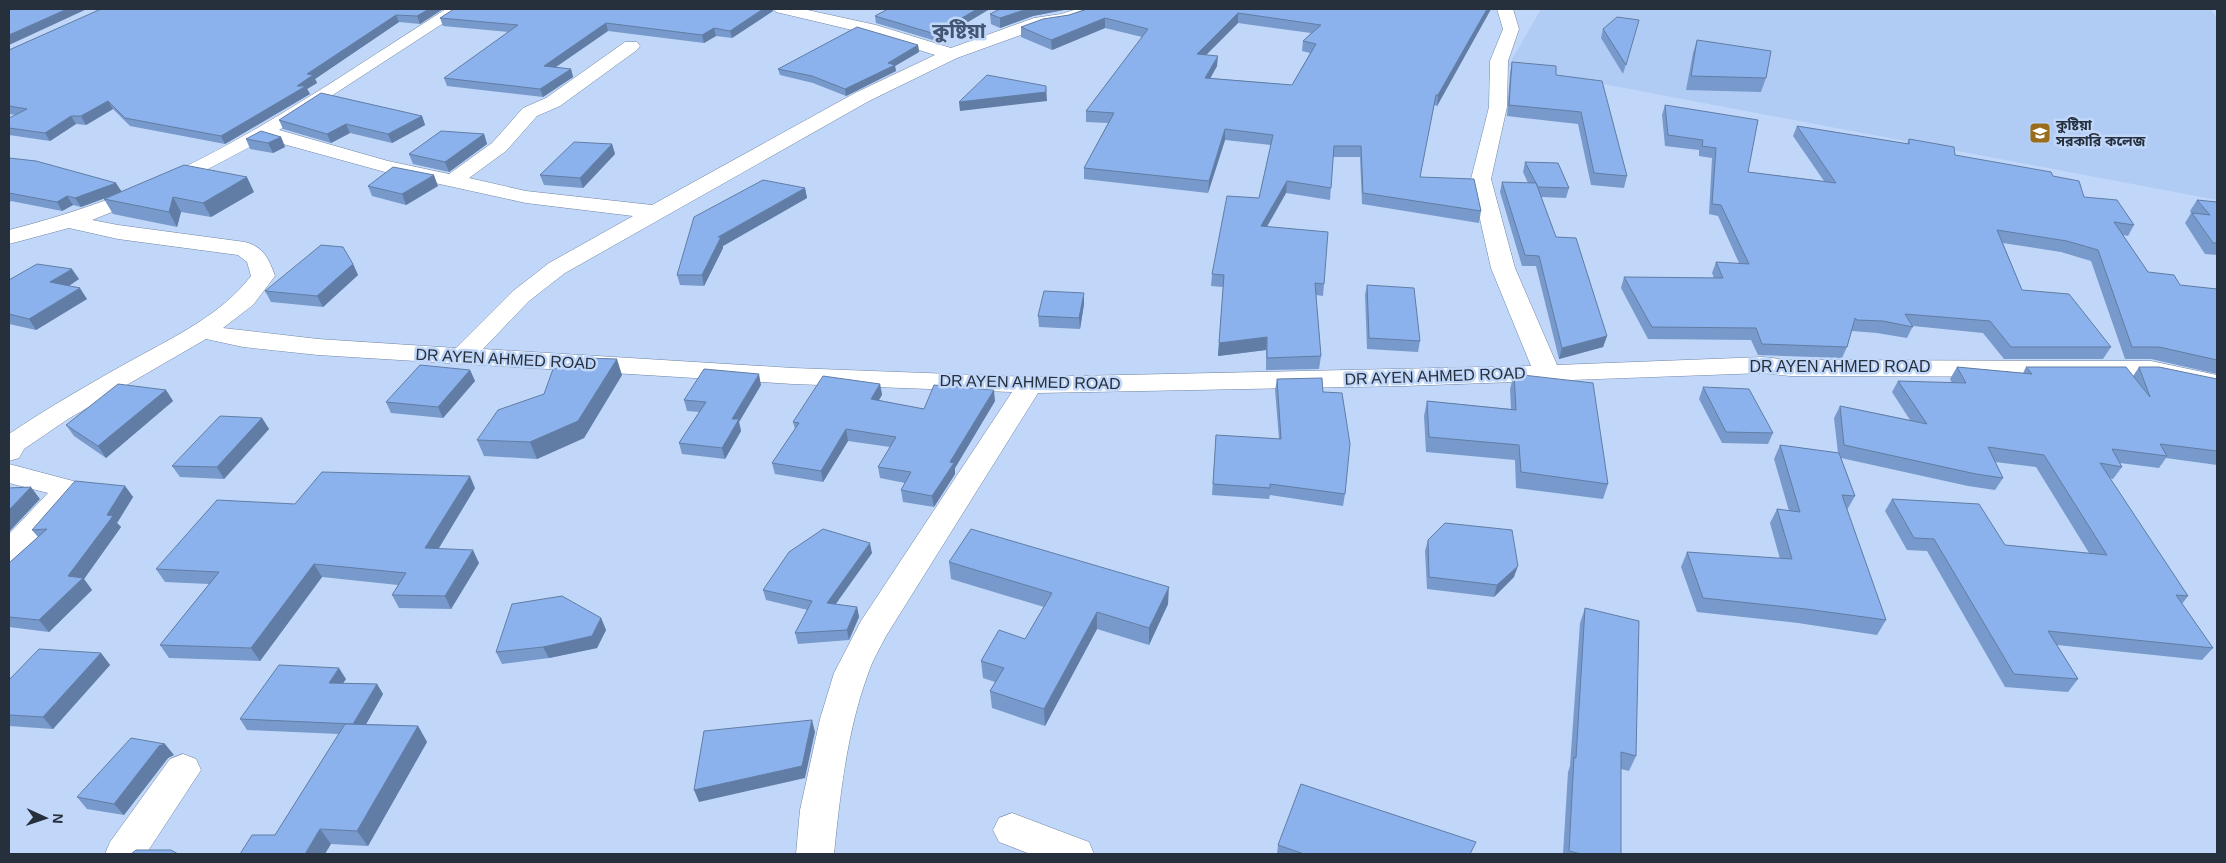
<svg xmlns="http://www.w3.org/2000/svg" width="2226" height="863" viewBox="0 0 2226 863" font-family="Helvetica,'Noto Sans Bengali',sans-serif">
	<style>
		.built { fill: #b1ccf4 }
		.lines { fill: none; stroke-linecap: round; stroke-linejoin: round }
		.street-casing { stroke: #7085a4; stroke-width: 1 }
		.street { fill: #fff; fill-rule: evenodd }
		.wall { fill: #7899cb; fill-rule: evenodd }
		.shaded-wall { fill: #617da5 }
		.building { fill: #8bb2ec; stroke: #617da5; fill-rule: evenodd }
		.labels { text-anchor: middle; dominant-baseline: central; stroke-width: 5; stroke-linejoin: round; paint-order: stroke }
		.far-poi-label { font-size: 14px; font-weight: bold; fill: #262f3c; stroke: #c0d7f9; text-anchor: start }
		.street-label { font-size: 16px; fill: #262f3c; stroke: #c0d7f9 }
		.far-town-label { font-size: 21px; font-weight: bold; fill: #425572; stroke: #c0d7f9 }
	</style>
	<rect width="100%" height="100%" fill="#c0d7f9"/>
	<path class="built" d="M1541 9H2211L2217 19V200L1508 66Z"/>
	<g class="lines">
		<g class="street-casing">
			<g id="street">
				<path d="M446 9H465L279 130 388 161 449 174 492 143 523 108 546 98 625 42H637L640 46 637 50 560 106 537 116 506 151 469 178 526 191 652 205 855 93 935 55 865 33 776 12 774 9H803L876 25 951 48 1034 18 1061 14 1077 9H1101L1099 12 1069 23 1043 27 957 58 869 101 565 273 529 301 483 349 793 368 1030 377 1531 366 1491 268 1471 179 1489 107 1490 61 1503 29 1497 9H1513L1519 29 1508 61 1507 107 1491 179 1515 268 1557 365 1763 357 1790 360 2151 361 2217 375V391L2151 377 1790 376 1763 373 1404 386 1038 393 886 636C880 648 872 661 868 674 847 731 840 795 834 854H796L800 810 820 719 834 673 861 621 1012 392 793 384 318 355 243 347 206 339 68 419 24 449 19 458 9 461V434C49 407 91 383 134 359 176 336 222 314 251 276L247 262 238 255 118 239 69 228 9 244V230C60 217 111 200 159 179 258 135 354 67 446 9ZM265 139 385 172 526 203 633 216 549 263 513 291 456 348 318 339 223 328 253 305 275 276C269 259 264 247 245 242L118 225 92 220 174 187Z"/>
				<path d="M9 464 77 482 82 489 63 514 20 561 9 564V534L48 493 9 483Z"/>
				<path d="M183 754 196 759 201 770 146 854H105L110 842 170 759Z"/>
				<path d="M1012 813 1089 842 1094 854H1030L999 842 993 830 999 818Z"/>
			</g>
		</g>
		<use href="#street" class="street"/>
	</g>
	<g class="wall">
		<path d="M443 9 420 24 399 22 315 79 317 83 307 89 310 94 225 144 130 126 113 109 86 125 76 124 50 141 9 135V118L16 115 9 114V50Z"/>
		<path d="M1000 9H1069L1033 16 1000 28 991 24 990 14Z"/>
		<path d="M1087 9H1491L1437 106 1434 105 1420 177 1481 211 1479 223 1362 204 1360 157H1333L1330 200 1286 193 1267 227 1324 284 1323 296 1316 295 1321 356 1319 369 1266 370V350L1218 356 1223 287 1211 286 1212 274 1259 198 1271 145 1225 140 1208 193 1084 179V168L1108 123 1086 122V111L1142 37 1105 28 1052 50 1021 37V27L1069 15ZM1238 23 1311 33 1303 41 1302 51 1310 53 1292 85 1210 78 1217 66 1206 55Z"/>
		<path d="M988 10 936 41 876 23 875 16Z"/>
		<path d="M773 11 732 38 716 36 704 43 608 31 556 67 571 69 573 77 543 97 447 86 444 78 509 32 443 26 440 18Z"/>
		<path d="M1639 20 1623 74 1601 38 1603 29Z"/>
		<path d="M1697 40 1766 78 1761 92 1686 90 1693 53Z"/>
		<path d="M918 45 919 52 895 66 896 71 846 96 813 83 780 75 778 69Z"/>
		<path d="M1512 62 1556 75 1627 176 1624 188 1591 185 1578 124 1507 116 1510 73Z"/>
		<path d="M1665 105 1748 172 1824 181 1793 136 1797 126 1907 144 1909 139 1955 155 2053 176 2084 197 2134 225 2128 236 2123 235 2148 272 2180 285 2217 289V374L2151 359H2125L2091 261 2061 252 2003 243 2022 290 2111 347 2103 359H2004L1983 333 1913 326 1907 338 1877 333 1852 331 1847 347 1842 358 1758 355 1751 340 1648 339 1621 288 1624 277 1714 278 1712 273 1716 262 1739 263 1718 216 1709 214 1712 158 1699 156V150L1665 146 1662 115Z"/>
		<path d="M422 116 425 125 392 143 350 133 331 143 283 129 279 120Z"/>
		<path d="M484 134 487 144 449 172 413 164 409 154Z"/>
		<path d="M281 137 285 147 273 153 250 149 246 139Z"/>
		<path d="M612 144 615 154 583 188 544 185 540 175Z"/>
		<path d="M9 158 121 192H254L211 217 181 212 177 227 113 214 104 199 107 197 81 207 73 205 62 211 11 201 9 203Z"/>
		<path d="M1525 162 1569 188 1566 198 1541 197 1556 237 1607 336 1603 347 1559 359 1536 266H1522L1500 192 1502 182 1528 183 1523 172Z"/>
		<path d="M368 186H438L406 205 372 196Z"/>
		<path d="M805 188 807 198 723 246V248L704 286 680 285 677 275Z"/>
		<path d="M2197 200 2217 202V255L2205 254 2185 223 2191 213 2190 211Z"/>
		<path d="M353 264 358 275 323 307 271 302 265 291Z"/>
		<path d="M79 279 69 286 87 299 36 330 9 324V280Z"/>
		<path d="M1367 285 1420 341 1418 352 1367 349 1365 295Z"/>
		<path d="M1084 304 1080 329 1039 327 1038 316Z"/>
		<path d="M1957 367 2023 373 2026 367 2133 376 2139 367 2217 379V465L2166 458 2159 468 2120 463 2122 467 2113 479 2109 478 2188 596 2182 604 2213 648 2202 660 2057 645 2078 679 2068 692 2005 687 1927 551 1907 550 1885 511 1892 499 2005 545 2089 553 2036 467 1995 462 2003 478 1995 490 1968 486 1841 458 1855 496 1847 510 1886 620 1877 635 1798 623 1697 612 1681 567 1687 552 1780 559 1770 523 1777 509 1789 511 1774 459 1780 445 1838 453 1834 418 1840 406 1910 420 1892 392 1898 381 1952 383 1950 379Z"/>
		<path d="M470 370 475 381 443 418 391 413 386 402Z"/>
		<path d="M1514 374 1608 484 1603 499 1516 488 1515 460 1426 452 1424 416 1427 401 1511 409 1510 389Z"/>
		<path d="M622 375 584 438 537 459 484 456 477 440Z"/>
		<path d="M1277 379 1323 392 1345 494 1343 506 1270 495 1269 499 1212 495 1216 435 1279 439 1275 390Z"/>
		<path d="M880 384 882 395 878 400 924 409 995 401 955 468V474L934 507 903 502 901 490 905 483 880 478 878 467 890 447 848 441 823 482 775 474 772 463 795 429 793 422Z"/>
		<path d="M761 385 739 422 741 431 725 459 682 454 679 443 699 412 687 411 684 400Z"/>
		<path d="M1703 387 1773 433 1768 444 1722 443 1699 399Z"/>
		<path d="M166 390 173 401 106 458 74 436 66 425Z"/>
		<path d="M262 418 269 429 224 479 180 477 172 466Z"/>
		<path d="M125 486 133 497 117 523 121 527 84 579 92 590 49 632 9 627V563L38 537 32 530Z"/>
		<path d="M475 488 439 548 479 563 451 609 399 608 392 595 398 585 322 577 260 661 169 658 160 645 209 584 165 582 156 569 295 504Z"/>
		<path d="M1428 540 1514 577 1494 597 1427 589 1425 551Z"/>
		<path d="M872 553 836 604 857 607 859 617 849 640 798 644 795 633 808 610 766 600 763 590Z"/>
		<path d="M949 562 1168 604 1149 645 1097 629 1045 726 992 708 990 691 995 682 983 678 981 661 1025 639 1044 607 951 579Z"/>
		<path d="M1585 608 1636 756 1629 771 1621 769V854H1563L1568 772 1570 766 1580 623Z"/>
		<path d="M601 618 606 630 597 648 549 658 502 664 496 652Z"/>
		<path d="M101 653 110 665 53 729 9 726V680Z"/>
		<path d="M346 679 343 683 377 684 383 694 366 724 418 726 427 742 368 846 331 844 275 835 339 734 247 730 240 719Z"/>
		<path d="M174 755 168 758 124 815 87 809 77 797Z"/>
		<path d="M1278 845 1472 854H1277Z"/>
	</g>
	<g class="shaded-wall">
		<path d="M67 9H87L9 45V35Z"/>
		<path d="M429 9H443L420 24 417 16Z"/>
		<path d="M763 9H773V11L732 38 730 31Z"/>
		<path d="M977 9H988V10L936 41 935 34Z"/>
		<path d="M1027 9H1069L1033 16 1000 28V18Z"/>
		<path d="M1487 9H1491L1437 106 1438 95Z"/>
		<path d="M1238 13V23L1197 64V54Z"/>
		<path d="M396 15 399 22 315 79 317 83 307 89 310 94 225 144 221 136 297 86 307 74Z"/>
		<path d="M1105 18V28L1052 50 1051 40Z"/>
		<path d="M606 23 608 31 547 73 544 66Z"/>
		<path d="M714 28 716 36 704 43 702 35Z"/>
		<path d="M918 45 919 52 895 66 896 71 846 96 845 89Z"/>
		<path d="M1218 56 1217 66 1205 88V78Z"/>
		<path d="M571 69 573 77 543 97 540 89Z"/>
		<path d="M1046 86 1047 101 960 111 959 102Z"/>
		<path d="M108 101 113 109 86 125 81 116Z"/>
		<path d="M71 116 76 124 50 141 45 133Z"/>
		<path d="M422 116 425 125 392 143 388 134Z"/>
		<path d="M346 124 350 133 331 143 327 134Z"/>
		<path d="M1225 129V140L1208 193 1209 181Z"/>
		<path d="M484 134 487 144 449 172 445 162Z"/>
		<path d="M281 137 285 147 273 153 268 143Z"/>
		<path d="M612 144 615 154 583 188 580 178Z"/>
		<path d="M434 175 438 186 406 205 402 194Z"/>
		<path d="M247 177 254 192 211 217 203 203Z"/>
		<path d="M1287 181 1286 193 1260 238 1261 226Z"/>
		<path d="M116 183 122 192 81 207 75 198Z"/>
		<path d="M805 188 807 198 723 246V248L704 286 702 275 718 237Z"/>
		<path d="M67 196 73 205 62 211 57 202Z"/>
		<path d="M173 197 181 212 177 227 169 212Z"/>
		<path d="M353 264 358 275 323 307 317 296Z"/>
		<path d="M72 269 79 279 58 293 50 282Z"/>
		<path d="M80 288 87 299 36 330 29 319Z"/>
		<path d="M1084 293V304L1080 329 1079 318Z"/>
		<path d="M1607 336 1603 347 1559 359 1562 348Z"/>
		<path d="M1267 337 1266 350 1218 356 1219 343Z"/>
		<path d="M617 359 622 375 584 438 537 459 530 442Z"/>
		<path d="M470 370 475 381 443 418 438 407Z"/>
		<path d="M759 374 761 385 739 422 741 431 725 459 722 448 732 419Z"/>
		<path d="M880 384 882 395 873 410 871 399Z"/>
		<path d="M166 390 173 401 106 458 98 446Z"/>
		<path d="M994 390 995 401 955 468V474L934 507 932 496 950 462Z"/>
		<path d="M262 418 269 429 224 479 217 467Z"/>
		<path d="M846 429 848 441 823 482 821 471Z"/>
		<path d="M470 476 475 488 431 561 425 548Z"/>
		<path d="M125 486 133 497 117 523 121 527 84 579 92 590 49 632 39 620Z"/>
		<path d="M31 487 40 499 9 532V510Z"/>
		<path d="M870 543 872 553 829 613 827 603Z"/>
		<path d="M473 550 479 563 451 609 445 596Z"/>
		<path d="M314 564 322 577 260 661 251 648Z"/>
		<path d="M1518 566 1514 577 1494 597 1497 585Z"/>
		<path d="M1169 587 1168 604 1149 645V628Z"/>
		<path d="M857 607 859 617 849 640 847 630Z"/>
		<path d="M1097 612V629L1045 726 1044 709Z"/>
		<path d="M601 618 606 630 597 648 549 658 543 647Z"/>
		<path d="M101 653 110 665 53 729 43 717Z"/>
		<path d="M339 668 346 679 336 693 329 683Z"/>
		<path d="M377 684 383 694 360 735 353 724Z"/>
		<path d="M812 720 815 732 805 778 699 802 694 790Z"/>
		<path d="M418 726 427 742 368 846 357 831Z"/>
		<path d="M165 744 174 755 168 758 124 815 114 804 159 746Z"/>
		<path d="M320 829 331 844 325 854H305Z"/>
	</g>
	<g class="building">
		<path d="M9 9H67L9 35Z"/>
		<path d="M101 9H429L417 16 396 15 307 74 313 75 297 86H306L221 136 125 118 108 101 81 116H71L45 133 9 128V118L27 109 9 106V50Z"/>
		<path d="M454 9H763L730 31 714 28 702 35 606 23 544 66 571 69 540 89 444 78 518 25 440 18Z"/>
		<path d="M888 9H977L935 34 875 16Z"/>
		<path d="M1000 9H1027L1000 18 990 14Z"/>
		<path d="M1087 9H1487L1438 95H1436L1420 177 1474 179 1481 211 1363 193 1361 146H1334L1331 188 1287 181 1261 226 1328 232 1324 284 1315 283 1321 356 1267 358V337L1219 343 1224 275 1212 274 1227 196 1259 198 1273 135 1225 129 1209 181 1084 168 1114 113 1086 111 1148 29 1105 18 1051 40 1021 27 1043 19 1069 15ZM1238 13 1321 25 1303 41 1316 44 1292 85 1205 78 1218 56 1197 54Z"/>
		<path d="M1617 17 1639 20 1626 65 1603 29Z"/>
		<path d="M857 27 918 45 888 63 895 65 845 89 812 76 778 69Z"/>
		<path d="M1697 40 1771 51 1766 78 1691 76Z"/>
		<path d="M1512 62 1556 66V75L1602 81 1627 176 1594 173 1581 112 1509 105Z"/>
		<path d="M987 75 1046 86V92L959 102Z"/>
		<path d="M321 93 422 116 388 134 346 124 327 134 279 120Z"/>
		<path d="M1665 105 1758 120 1748 172 1836 183 1797 126 1909 144V139L1954 147 1955 155 2051 172 2053 176 2079 181 2084 197 2117 200 2134 225 2114 222 2148 272 2174 275 2180 285 2217 289V360L2159 347H2132L2098 250 2067 241 1997 230 2022 290 2069 294 2111 347H2011L1990 321 1905 314 1913 327 1883 321 1857 320 1855 318 1847 347 1762 344 1756 328 1652 327 1624 277 1723 278 1716 262 1749 264 1721 205 1712 204 1716 148 1702 146 1703 140 1668 135Z"/>
		<path d="M261 131 281 137 268 143 246 139Z"/>
		<path d="M441 131 484 134 445 162 409 154Z"/>
		<path d="M574 142 612 144 580 178 540 175Z"/>
		<path d="M9 158 36 161 116 183 75 198 67 196 57 202 9 193Z"/>
		<path d="M1525 162 1558 163 1569 188 1538 187Z"/>
		<path d="M184 165 247 177 203 203 173 197 169 212 104 199Z"/>
		<path d="M393 167 434 175 402 194 368 186Z"/>
		<path d="M763 180 805 188 718 237H721L702 275H677L694 217Z"/>
		<path d="M1502 182 1536 183 1556 237 1576 238 1607 336 1562 348 1539 256 1525 255Z"/>
		<path d="M2197 200 2217 202V243H2213L2192 213 2210 215Z"/>
		<path d="M321 245 343 247 353 264 317 296 265 291Z"/>
		<path d="M37 264 72 269 50 282 80 288 29 319 9 314V280Z"/>
		<path d="M1367 285 1414 288 1420 341 1369 338Z"/>
		<path d="M1044 291 1084 293 1079 318 1038 316Z"/>
		<path d="M588 358 617 359 578 421 530 442 477 440 498 410 544 394 553 369Z"/>
		<path d="M420 365 470 370 438 407 386 402Z"/>
		<path d="M1957 367 2032 374 2026 367H2126L2150 397 2139 367H2159L2217 379V451L2160 444 2167 456 2112 449 2122 467 2100 463 2188 596 2176 595 2213 648 2048 631 2078 679 2014 674 1934 539 1914 538 1892 499 1979 504 2005 545 2107 555 2044 455 1988 447 2003 478 1976 474 1844 445 1840 406 1927 424 1898 381 1966 383Z"/>
		<path d="M704 369 759 374 732 419H739L722 448 679 443 706 402 684 400Z"/>
		<path d="M1514 374 1593 383 1608 484 1521 472 1519 445 1429 437 1427 401 1516 410Z"/>
		<path d="M823 376 880 384 871 399 924 409 934 385 994 390 950 462 954 463 932 496 901 490 911 472 878 467 896 437 846 429 821 471 772 463 799 423 793 422Z"/>
		<path d="M1322 378 1323 392 1342 393 1350 444 1345 494 1270 484V488L1213 484 1216 435 1281 439 1277 379Z"/>
		<path d="M118 384 166 390 98 446 66 425Z"/>
		<path d="M1703 387 1749 389 1773 433 1726 432Z"/>
		<path d="M220 416 262 418 217 467 172 466Z"/>
		<path d="M1780 445 1839 453 1855 496 1842 495 1886 620 1806 609 1703 598 1687 552 1792 559 1777 509 1800 512Z"/>
		<path d="M322 472 470 476 425 548 473 550 445 596 392 595 406 573 314 564 251 648 160 645 219 572 156 569 217 500 295 504Z"/>
		<path d="M75 481 125 486 107 515 113 516 68 576 83 578 39 620 9 617V563L47 529 32 530Z"/>
		<path d="M31 487 9 510V488Z"/>
		<path d="M1445 523 1512 530 1518 566 1497 585 1429 577 1428 540Z"/>
		<path d="M823 529 870 543 827 603 857 607 847 630 795 633 812 601 763 590 789 552Z"/>
		<path d="M971 529 1169 587 1149 628 1097 612 1044 709 990 691 1004 668 981 661 999 630 1025 639 1052 593 949 562Z"/>
		<path d="M562 596 601 618 592 636 543 647 496 652 512 604Z"/>
		<path d="M1585 608 1639 621 1636 756 1621 752V854H1581L1569 851 1574 757 1576 758Z"/>
		<path d="M39 649 101 653 43 717 9 715V680Z"/>
		<path d="M279 665 339 668 329 683 377 684 353 724 240 719Z"/>
		<path d="M812 720 802 766 694 790 704 731Z"/>
		<path d="M345 724 418 726 357 831 320 829 305 854H240L252 835H275Z"/>
		<path d="M131 738 165 744 159 746 114 804 77 797Z"/>
		<path d="M1301 784 1476 842 1470 854H1304L1278 845Z"/>
		<path d="M136 850H171L178 854H131Z"/>
	</g>
	<defs>
		<g id="university-square" transform="scale(1.125)"><rect x="-9" y="-9" width="18" height="18" rx="4" fill="#996d1c" stroke="#c0d7f9"/><path d="M0-5L7-2L0 1L-7-2ZM-4 1L0 2.5L4 1V4Q0 6-4 4Z" fill="#fff"/></g>
	</defs>
	<g fill-rule="evenodd">
		<use href="#university-square" x="2040" y="133"/>
	</g>
	<g class="labels">
		<g class="far-poi-label">
			<text x="2056" y="125">কুষ্টিয়া<tspan x="2056" dy="16">সরকারি কলেজ</tspan></text>
		</g>
		<g class="street-label">
			<text transform="translate(506 359) rotate(3)">DR AYEN AHMED ROAD</text>
			<text x="1840" y="366">DR AYEN AHMED ROAD</text>
			<text transform="translate(1435 376) rotate(-2)">DR AYEN AHMED ROAD</text>
			<text transform="translate(1030 382) rotate(1)">DR AYEN AHMED ROAD</text>
		</g>
		<g class="far-town-label">
			<text x="959" y="30">কুষ্টিয়া</text>
		</g>
	</g>
	<rect width="2226" height="863" fill="none" stroke="#262f3c" stroke-width="20"/>
	<g transform="translate(45 818) rotate(93)" stroke="#c0d7f9" stroke-width="4" paint-order="stroke">
	<path d="M0-4L9 19L0 12L-9 19Z" fill="#262f3c"/>
	<text y="-8" font-size="14" font-weight="bold" text-anchor="middle" fill="#262f3c">N</text>
	</g>
</svg>
